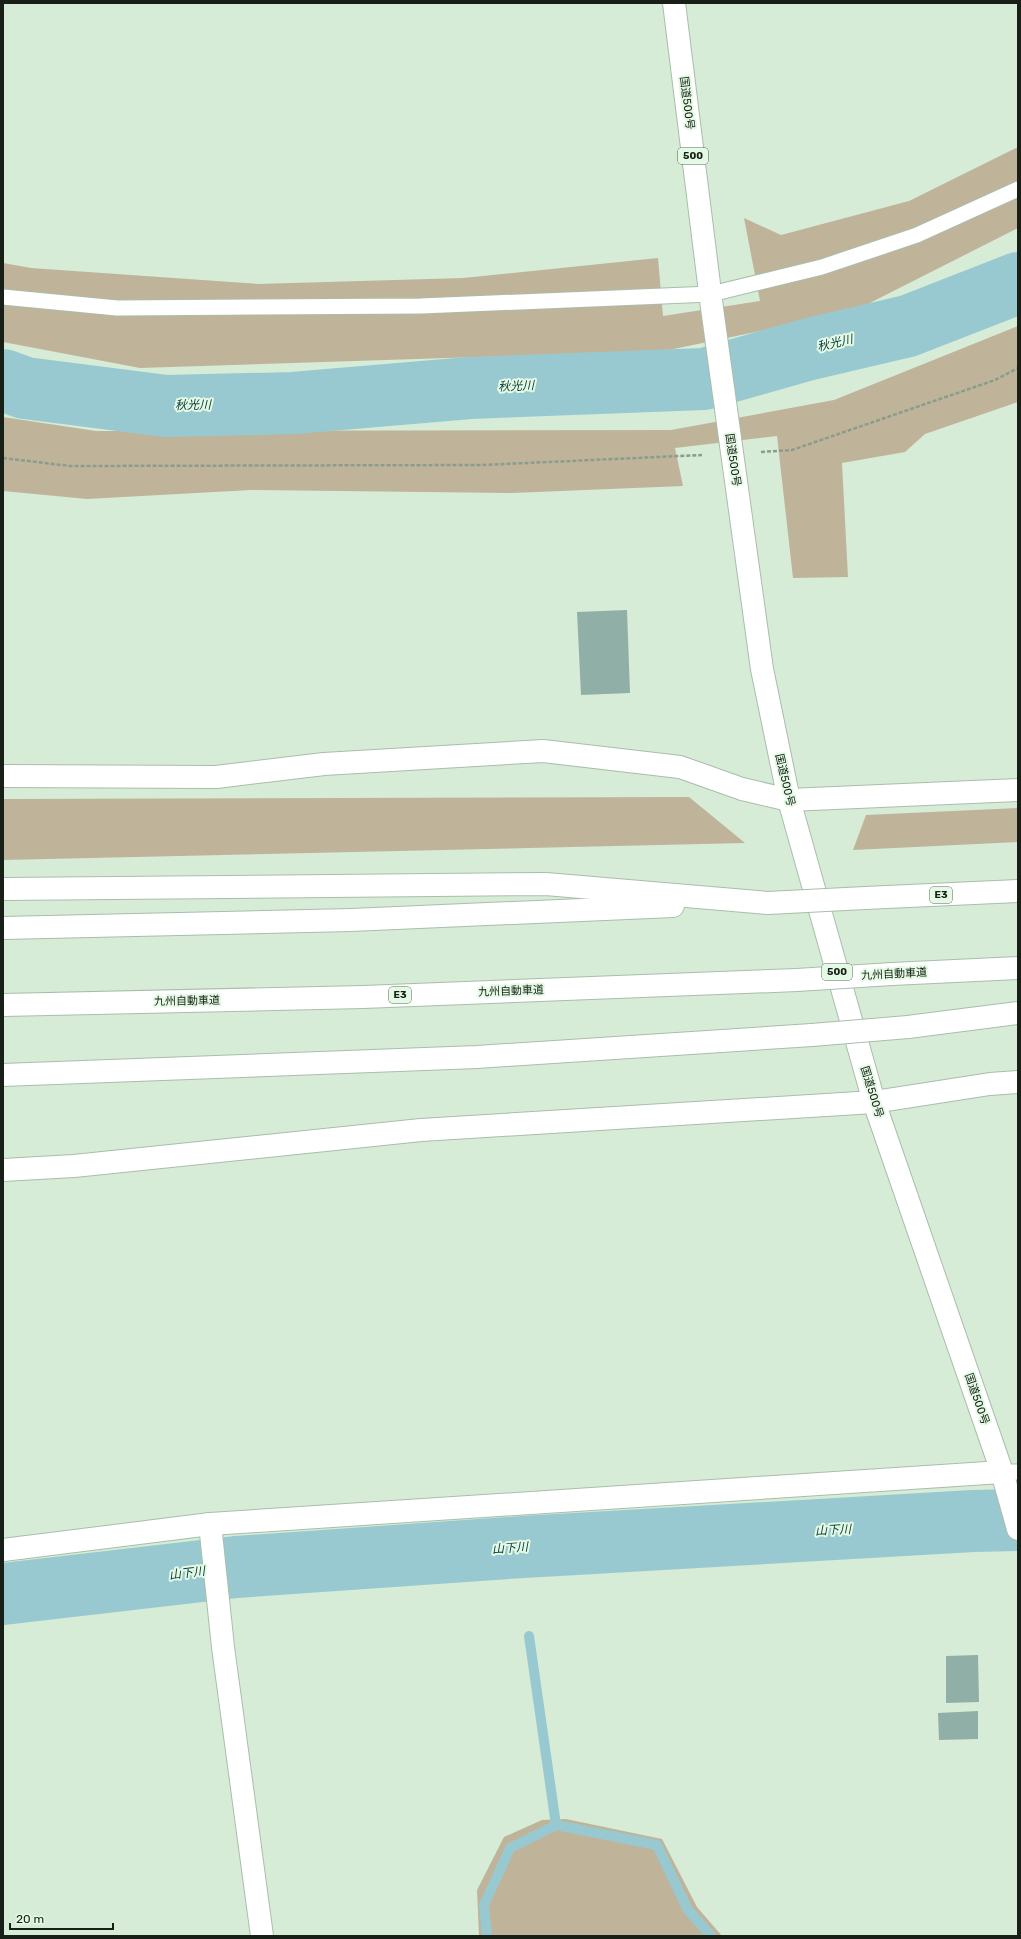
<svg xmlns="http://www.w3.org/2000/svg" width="1021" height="1939" viewBox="0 0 1021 1939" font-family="Rubik,'Noto Sans JP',sans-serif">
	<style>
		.green { fill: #bfb49a }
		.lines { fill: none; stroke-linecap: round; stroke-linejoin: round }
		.stream { stroke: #99c9d0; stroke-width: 10 }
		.river { stroke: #99c9d0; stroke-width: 62 }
		.building { fill: #90afa6 }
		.service-casing { stroke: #a9beaa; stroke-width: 17 }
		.minor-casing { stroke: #a9beaa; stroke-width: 24 }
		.tertiary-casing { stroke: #a9beaa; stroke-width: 24 }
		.trunk-casing { stroke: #a9beaa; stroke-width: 24 }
		.motorway-casing { stroke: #a9beaa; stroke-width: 24 }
		.path { stroke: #8b9c8c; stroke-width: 2.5; stroke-dasharray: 4 2; stroke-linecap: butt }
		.service { stroke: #fff; stroke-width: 15 }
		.minor { stroke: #fff; stroke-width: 22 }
		.tertiary { stroke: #fff; stroke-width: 22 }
		.trunk { stroke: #fff; stroke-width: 22 }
		.motorway { stroke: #fff; stroke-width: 22 }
		.motorway-bridge-casing { stroke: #a9beaa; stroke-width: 24; stroke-linecap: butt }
		.motorway-bridge { stroke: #fff; stroke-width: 22 }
		.labels { text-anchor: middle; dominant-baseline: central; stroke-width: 4; stroke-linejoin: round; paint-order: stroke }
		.shield { fill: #e4fae4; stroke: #546154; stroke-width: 1 }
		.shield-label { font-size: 10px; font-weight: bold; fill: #171f17 }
		.street-label { font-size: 11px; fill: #171f17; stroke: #e4fae4 }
		.water-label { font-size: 12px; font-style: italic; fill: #05363b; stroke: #e4fae4 }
	</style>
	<rect width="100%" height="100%" fill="#d6ecd7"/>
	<g class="green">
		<path d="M1018 147V228L852 312 664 351 140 368 3 342V263L31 268 258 284 463 278 658 258 663 316 760 301 744 218 781 235 909 201Z"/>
		<path d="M1018 326V402L925 434 905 452 842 463 848 577 793 578 777 436 675 448 683 486 512 493 251 490 87 499 3 491V417L96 431 671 430 834 400Z"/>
		<path d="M689 797 745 843 3 860V799Z"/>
		<path d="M1018 808V842L853 850 866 815Z"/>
		<path d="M566 1819 662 1839 697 1907 722 1936H479L477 1890 504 1837 542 1820Z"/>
	</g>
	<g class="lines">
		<g class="stream">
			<path d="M556 1825 657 1845 688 1910 711 1936"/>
			<path d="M487 1936 484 1905 510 1848 556 1825 529 1636"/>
		</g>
		<g class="river">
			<path d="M3 380 25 388 166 406 293 403 470 388 704 379 810 349 908 326 1018 283"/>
			<path d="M3 1594 236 1567 523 1547 973 1521 1018 1520"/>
		</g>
	</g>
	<g class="building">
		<path d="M627 610 630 693 581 695 577 612Z"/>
		<path d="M978 1655 979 1702 946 1703V1656Z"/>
		<path d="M978 1711V1739L939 1740 938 1713Z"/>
	</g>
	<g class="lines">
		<g class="service-casing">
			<g id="service">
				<path d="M3 297 117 308 421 306 711 294 822 267 917 235 1018 189"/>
				<path d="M1002 1472H1018"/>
			</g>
		</g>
		<g class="minor-casing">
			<g id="minor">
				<path d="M3 776 216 777 324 764 543 751 680 767 742 789 789 800 1018 790"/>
				<path d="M3 1170 74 1166 421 1130 874 1102"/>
				<path d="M210 1524 223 1647 262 1936"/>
				<path d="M3 1550 210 1524 1002 1472"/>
			</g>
		</g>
		<g class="tertiary-casing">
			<path id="tertiary" d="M874 1102 990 1084 1018 1082"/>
		</g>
		<g class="trunk-casing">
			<path id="trunk" d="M674 3 712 308 762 669 789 800 874 1102 1002 1472 1018 1529"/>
		</g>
		<g class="motorway-casing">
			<g id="motorway">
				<path d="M3 889 546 884 768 903"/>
				<path d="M865 898 1018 891"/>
				<path d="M3 928 351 920 673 906"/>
				<path d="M892 974 1018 968"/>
				<path d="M3 1005 363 997 797 980"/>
				<path d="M908 1027 1018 1013"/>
				<path d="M3 1075 477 1057 812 1035"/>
			</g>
		</g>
		<g class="path">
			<path d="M761 452 792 450 995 380 1018 368"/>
			<path d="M3 458 70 466 482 465 702 455"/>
		</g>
		<use href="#service" class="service"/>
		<use href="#minor" class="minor"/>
		<use href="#tertiary" class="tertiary"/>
		<use href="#trunk" class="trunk"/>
		<use href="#motorway" class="motorway"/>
		<g class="motorway-bridge-casing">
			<g id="motorway-bridge">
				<path d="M768 903 865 898"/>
				<path d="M797 980 892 974"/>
				<path d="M812 1035 908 1027"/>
			</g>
		</g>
		<use href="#motorway-bridge" class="motorway-bridge"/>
	</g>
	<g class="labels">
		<g class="shield">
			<rect x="678" y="148" width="30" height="16" rx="3"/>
			<rect x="930" y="887" width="22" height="16" rx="3"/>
			<rect x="822" y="964" width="30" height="16" rx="3"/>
			<rect x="389" y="987" width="22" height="16" rx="3"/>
		</g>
		<g class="shield-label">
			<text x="693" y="156">500</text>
			<text x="941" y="895">E3</text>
			<text x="837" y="972">500</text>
			<text x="400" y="995">E3</text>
		</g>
		<g class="street-label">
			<text transform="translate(687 103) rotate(83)">国道500号</text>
			<text transform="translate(733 460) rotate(82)">国道500号</text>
			<text transform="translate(785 780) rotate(77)">国道500号</text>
			<text transform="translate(894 974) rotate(-3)">九州自動車道</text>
			<text transform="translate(511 991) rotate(-2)">九州自動車道</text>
			<text transform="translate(187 1001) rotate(-1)">九州自動車道</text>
			<text transform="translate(872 1092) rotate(73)">国道500号</text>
			<text transform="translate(977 1399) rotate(71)">国道500号</text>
		</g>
		<g class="water-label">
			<text transform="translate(835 343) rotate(-13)">秋光川</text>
			<text transform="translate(516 386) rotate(-2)">秋光川</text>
			<text transform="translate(193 405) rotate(-1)">秋光川</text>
			<text transform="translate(833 1530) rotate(-3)">山下川</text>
			<text transform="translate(510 1548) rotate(-4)">山下川</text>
			<text transform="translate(187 1573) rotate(-7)">山下川</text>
		</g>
	</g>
	<rect width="1021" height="1939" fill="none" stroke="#171f17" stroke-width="8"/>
	<path d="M10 1923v6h103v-6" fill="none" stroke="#171f17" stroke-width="2"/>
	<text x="16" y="1923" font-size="12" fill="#171f17" stroke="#e4fae4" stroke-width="3" paint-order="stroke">20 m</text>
</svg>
